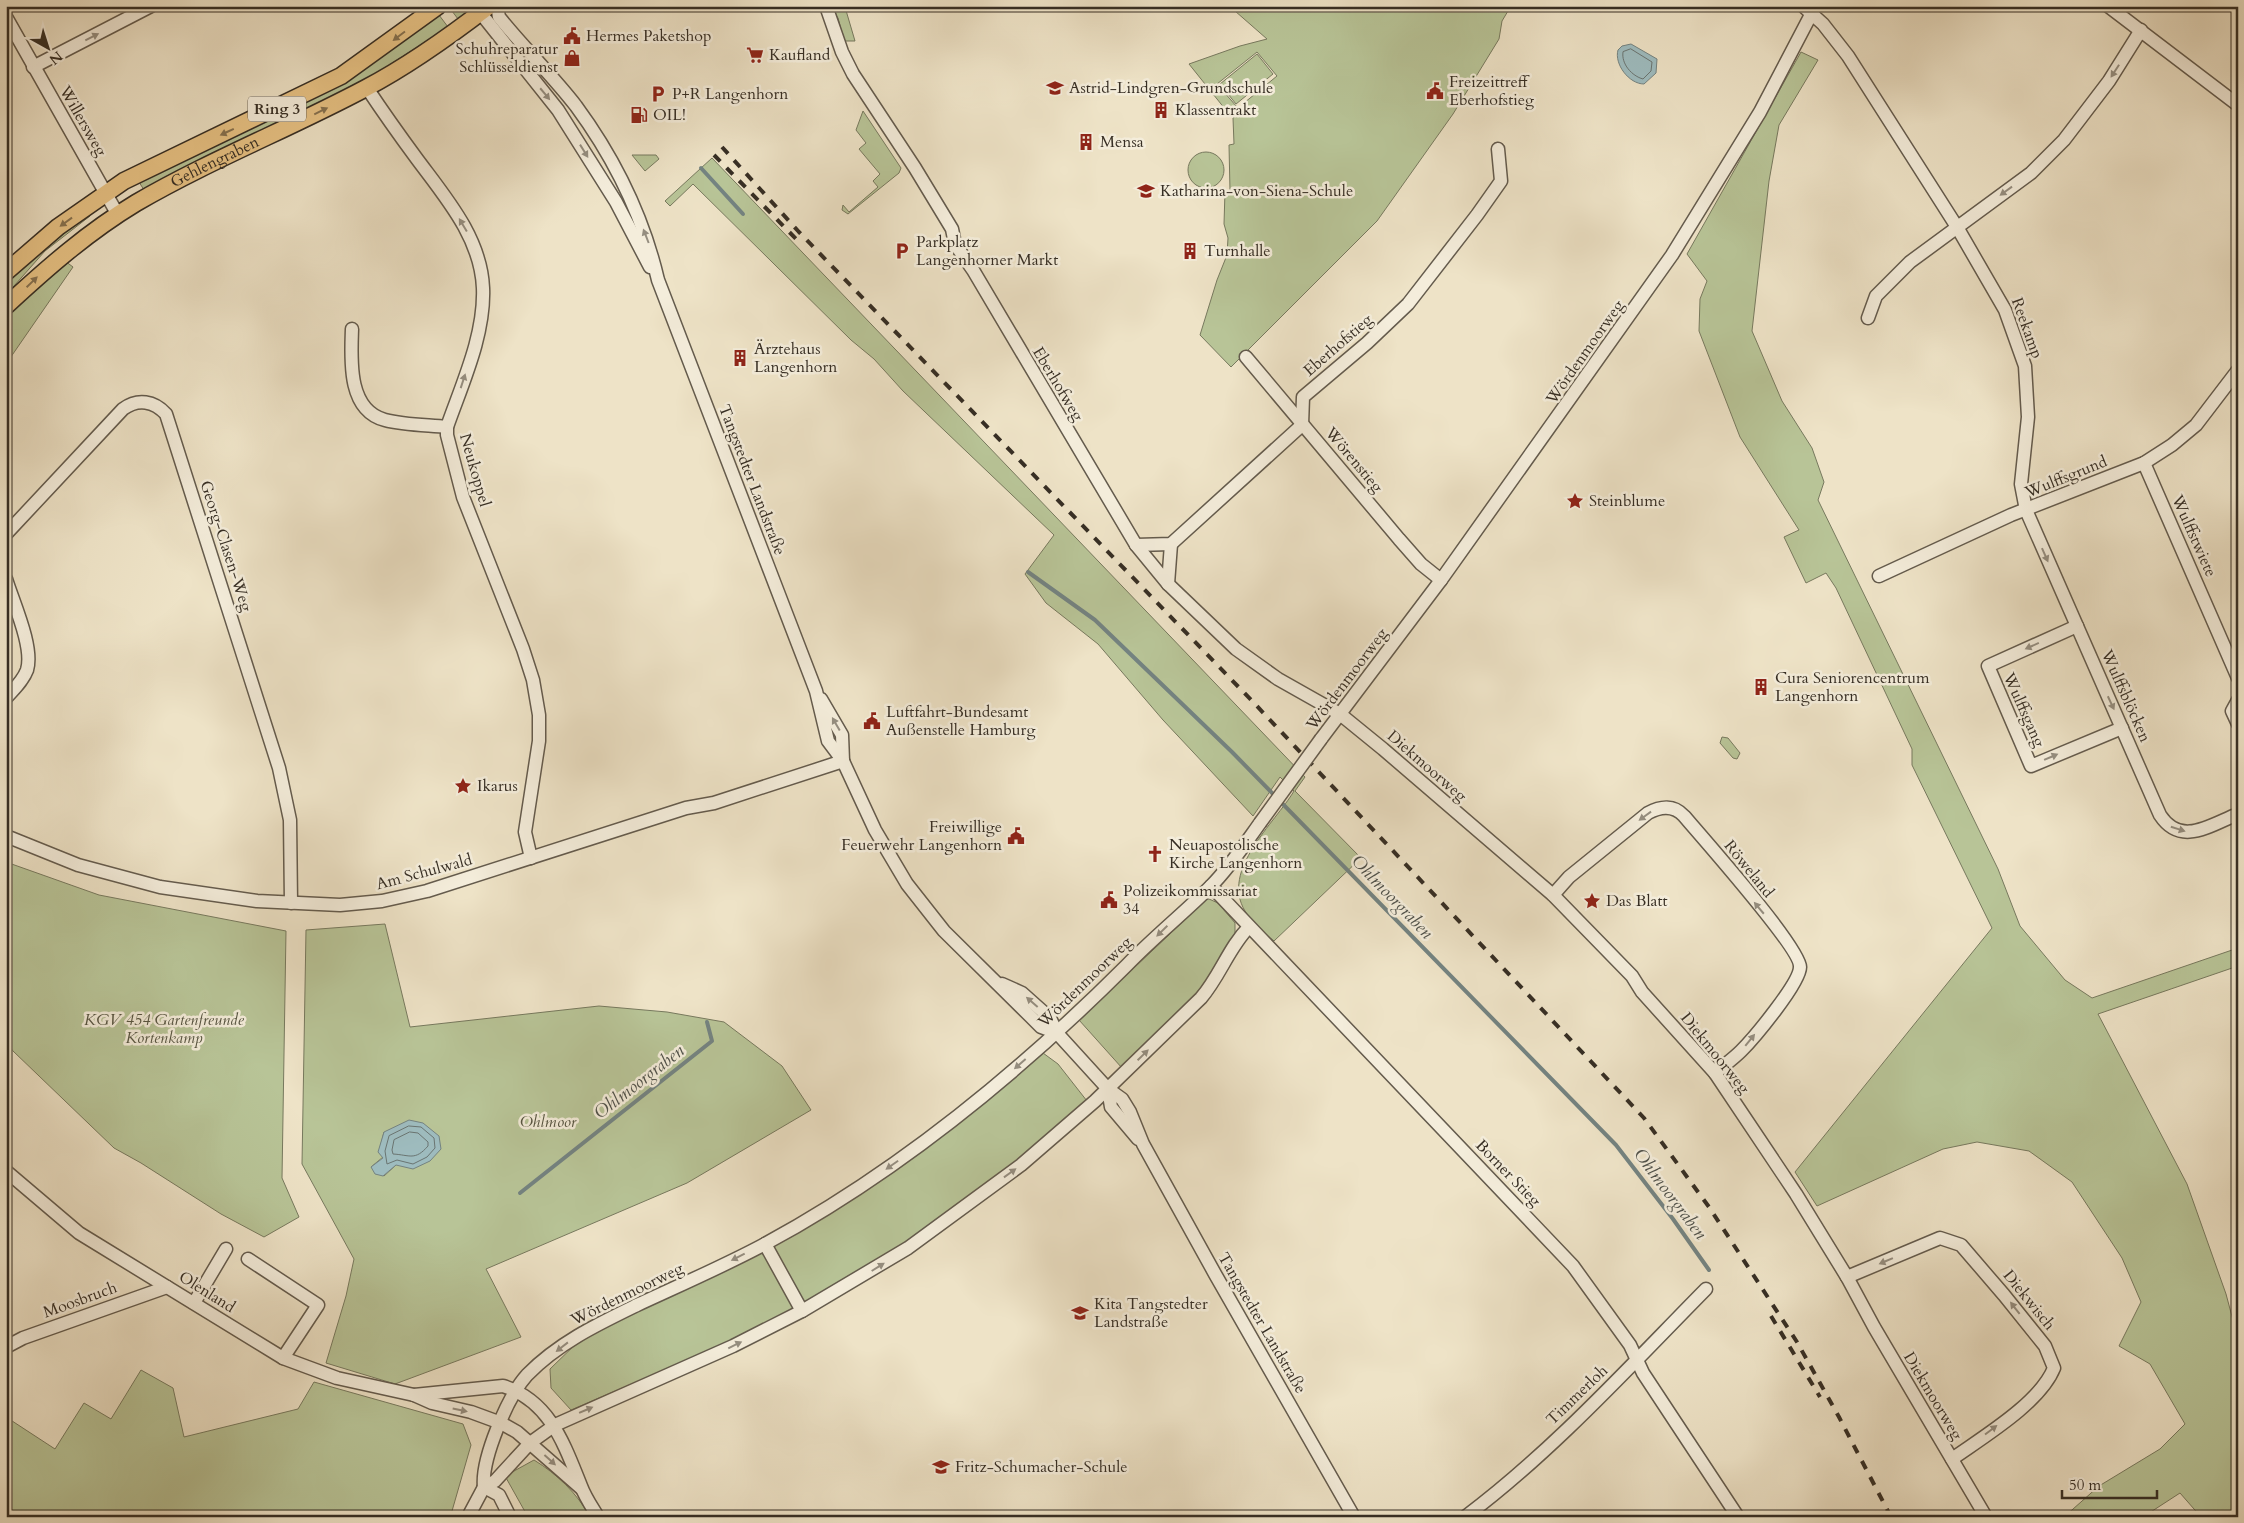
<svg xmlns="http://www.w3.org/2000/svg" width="2244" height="1523" viewBox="0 0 2244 1523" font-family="Cardo,serif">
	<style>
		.green { fill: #b8c497; stroke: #77795e; fill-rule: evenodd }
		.water { fill: #9ebcbf; stroke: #748381 }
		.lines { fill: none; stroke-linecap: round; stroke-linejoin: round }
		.shore { stroke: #6a7572; stroke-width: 1 }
		.stream { stroke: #748381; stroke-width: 4 }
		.minor-casing { stroke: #645b4d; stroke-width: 15 }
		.major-casing { stroke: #362e24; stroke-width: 19 }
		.minor { stroke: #f4eddb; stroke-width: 12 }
		.major { stroke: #e7c284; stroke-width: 16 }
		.rail { stroke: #362e24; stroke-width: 4; stroke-dasharray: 9 9; stroke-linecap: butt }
		.minor-bridge-casing { stroke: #645b4d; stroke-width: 15; stroke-linecap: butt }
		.minor-bridge { stroke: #f4eddb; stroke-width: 12 }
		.oneway { fill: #86714f }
		.oneway2 { fill: #958e80 }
		.labels { text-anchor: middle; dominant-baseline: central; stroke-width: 5; stroke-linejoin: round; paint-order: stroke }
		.shield { fill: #f4eddb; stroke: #6f675b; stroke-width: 1 }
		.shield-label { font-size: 15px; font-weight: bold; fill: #362e24 }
		.poi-label { font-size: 16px; fill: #362e24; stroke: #f4eddb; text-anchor: start }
		.street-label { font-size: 16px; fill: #362e24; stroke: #f4eddb }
		.park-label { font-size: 16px; font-style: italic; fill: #565441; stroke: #f4eddb }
		.water-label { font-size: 18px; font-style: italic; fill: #50524b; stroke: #f4eddb }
	</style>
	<rect width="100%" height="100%" fill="#eee3c7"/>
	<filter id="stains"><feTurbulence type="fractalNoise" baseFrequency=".004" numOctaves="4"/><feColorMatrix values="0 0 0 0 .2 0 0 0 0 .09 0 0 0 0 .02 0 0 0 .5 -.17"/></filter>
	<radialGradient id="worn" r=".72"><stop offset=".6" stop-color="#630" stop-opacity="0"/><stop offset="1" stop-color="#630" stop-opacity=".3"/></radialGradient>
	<g class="green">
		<path d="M470 6V11L458 19 449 7Z"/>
		<path d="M830 6 845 7 855 41H844L838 18Z"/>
		<path d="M1241 6H1511L1502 21 1499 39 1453 114 1377 221 1231 367 1200 335 1217 280 1227 255 1228 238 1224 224 1225 191H1230L1229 145 1234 144 1233 118 1247 107 1244 103 1277 76 1257 52 1217 84 1237 107 1229 114 1189 64 1240 46 1267 39 1235 11Z"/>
		<path d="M439 15 448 27 363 82 144 190 139 182 345 82Z"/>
		<path d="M1801 52 1818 60 1779 125 1769 181 1752 331 1782 401 1812 448 1824 482 1818 500 1998 869 2020 926 2065 980 2092 998 2238 948V966L2098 1014 2187 1184 2226 1294 2238 1339V1517H2201L2180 1493 2143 1517H2064L2099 1486 2160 1449 2185 1424 2150 1364 2119 1346 2141 1302 2122 1258 2072 1182 2029 1151 1977 1142 1943 1149 1817 1206 1795 1172 1992 928 1912 765V749L1836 588 1826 573 1806 583 1784 537 1799 530 1740 437 1699 331 1700 299 1707 281 1687 254Z"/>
		<path d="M1257 54 1273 74 1236 104 1220 84Z"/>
		<path d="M863 111 901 168 899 173 848 214 842 210 843 205 849 212 878 187 873 181 880 174 859 149 866 143 856 130Z"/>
		<circle cx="1206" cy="170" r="18"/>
		<path d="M632 155H656L659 159 645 171Z"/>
		<path d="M712 158 1305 777 1295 791 1361 858 1274 941C1264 932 1252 923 1245 911 1220 870 1275 823 1294 791L1280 777 1253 816 1163 720 1098 644 1046 603 1025 574 1054 535 903 391 874 359 851 340 693 184 670 206 665 201Z"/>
		<path d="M88 213 90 216 45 251 6 295V281Z"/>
		<path d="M65 261 73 267 6 364V313Z"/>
		<path d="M1722 737 1728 738 1740 753 1737 759 1733 758 1720 743Z"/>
		<path d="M6 862 99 895 286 931 282 1178 299 1217 264 1237 221 1214 141 1163 114 1148 13 1051 6 1042Z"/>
		<path d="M1209 899 1218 903 1235 923V937L1206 985 1122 1068 1079 1020 1190 915 1187 911 1203 900Z"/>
		<path d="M385 924 410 1027 599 1006 667 1012 724 1022 782 1066 811 1110 687 1183 486 1269 521 1337 395 1384 326 1363 346 1296 354 1259 302 1164 306 930ZM384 1132 396 1165 384 1176 371 1167 383 1157 379 1152Z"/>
		<path d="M1043 1053 1058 1064 1087 1101C995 1183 895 1258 785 1314 715 1349 643 1379 571 1410L551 1388 550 1369 583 1337 899 1167Z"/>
		<path d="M141 1370 173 1388 184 1437 298 1409 314 1382 463 1424 471 1445 452 1511 449 1517H6V1417L55 1449 84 1403 111 1419Z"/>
		<path d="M534 1460C557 1474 577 1493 590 1517H528L505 1476Z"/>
	</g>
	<g class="water">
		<path d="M1631 44 1657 59 1656 73 1644 84C1629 84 1614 64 1618 50L1622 46Z"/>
		<path d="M409 1120 423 1123 439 1136 441 1149 430 1161 413 1169 396 1165 383 1176 375 1174 371 1167 383 1158 378 1152 384 1132Z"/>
	</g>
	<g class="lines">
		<g class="shore">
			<path d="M1631 49 1652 62 1651 71 1643 79C1632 76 1621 64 1623 52Z"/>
			<path d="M409 1126 421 1127 434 1138 435 1148 427 1157 413 1164 397 1160 387 1164 385 1151 389 1136Z"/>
			<path d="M410 1132 418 1133 428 1142V1146C415 1161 410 1155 393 1154L392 1150 394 1140Z"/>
		</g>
		<g class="stream">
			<path d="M701 168 743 214"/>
			<path d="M1028 572 1095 620 1232 752 1616 1145 1673 1219 1709 1270"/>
			<path d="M520 1193 712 1041 707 1022"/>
		</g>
		<g class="minor-casing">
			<g id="minor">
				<path d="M475 6 558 110 616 202 650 267"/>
				<path d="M497 6 499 17C523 47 552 75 576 106 615 159 643 216 658 280L816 691 828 741 843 761 875 830 907 884 944 931 1030 1016 1041 1027 1057 1033"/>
				<path d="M826 6 842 52 853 74 915 168 952 229 955 244 973 270 1136 545 1168 584 1236 649 1278 679 1340 714 1383 749 1553 895 1632 976 1642 992 1715 1073 1796 1194 1847 1277 1874 1327 1986 1517"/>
				<path d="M1803 6 1823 24 1848 56 1957 227 2005 310 2025 366 2028 417 2021 484 2026 510 2160 815C2181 847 2210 825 2238 814"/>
				<path d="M2108 6 2238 105"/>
				<path d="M6 17 118 215"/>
				<path d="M33 67 151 6"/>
				<path d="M367 88C383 112 400 136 417 159 446 198 481 238 483 288 485 335 462 384 447 427V435L463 497 523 649 533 680 539 715V741L525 832 531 858"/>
				<path d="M1868 318 1876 296 1910 262 2031 173 2064 140 2109 81 2141 30"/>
				<path d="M352 329C351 359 347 410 385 420 404 425 427 425 447 427"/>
				<path d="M1246 357 1399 539 1421 564 1441 580"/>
				<path d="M2144 463 2238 678"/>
				<path d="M6 534 123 409C138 398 154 401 166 414L279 768 290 820 291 903"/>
				<path d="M1136 545 1171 544 1302 425 1303 397 1367 343 1408 304 1477 215 1501 181 1498 149"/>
				<path d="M1879 576 2011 515 2144 463 2172 445 2196 425 2238 370"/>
				<path d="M6 579C13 602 34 647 27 670 23 681 14 689 6 698"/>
				<path d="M1168 584 1171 544"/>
				<path d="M2077 626 1988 666 2031 766 2122 728"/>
				<path d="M821 699 842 735 843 761"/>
				<path d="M2238 700 2232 711 2238 724"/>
				<path d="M1321 739 1441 580 1672 255 1760 112 1815 7"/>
				<path d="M6 836 78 865 160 887 257 901 340 905 382 901 427 891 686 808 714 803 843 761"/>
				<path d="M1211 886 1573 1266 1630 1345 1643 1373 1738 1517"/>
				<path d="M1553 895 1569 877 1648 813C1661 806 1674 805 1684 816 1702 837 1801 949 1800 967 1800 983 1754 1038 1741 1051 1733 1059 1723 1066 1715 1073"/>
				<path d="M1002 984 1022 993 1050 1018 1057 1033 1108 1089 1122 1099 1130 1112 1143 1144 1215 1274 1354 1517"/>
				<path d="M1108 1089 1111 1107 1138 1139"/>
				<path d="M6 1171 79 1233 283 1358 337 1378 414 1395 432 1403 471 1412 501 1423 517 1432 581 1488"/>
				<path d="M765 1244 802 1311"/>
				<path d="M248 1259 318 1305 283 1358"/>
				<path d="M1847 1277 1940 1238 1961 1245 2004 1295 2045 1346 2054 1368C2040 1403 1983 1437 1952 1459"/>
				<path d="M194 1303 226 1249"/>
				<path d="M6 1347 23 1338 167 1287"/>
				<path d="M414 1395 503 1386C550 1401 564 1444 581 1486 585 1497 592 1507 598 1517"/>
				<path d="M484 1487C481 1459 508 1396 527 1375 558 1343 598 1324 637 1305 680 1285 724 1266 765 1244 900 1171 1019 1073 1127 965 1154 937 1184 913 1211 886 1230 867 1245 844 1260 823"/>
				<path d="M484 1487 499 1495 510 1517"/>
				<path d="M468 1517 484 1487 495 1481 530 1443 555 1425 733 1346 802 1311 908 1248 1021 1165 1095 1101 1201 998C1220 976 1229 947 1249 927"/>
				<path d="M1465 1517C1552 1452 1630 1366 1706 1289"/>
			</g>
		</g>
		<g class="major-casing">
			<g id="major">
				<path d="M6 272 58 227 124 181 341 76 438 6"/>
				<path id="s1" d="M6 306C47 268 88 232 136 203 210 160 291 128 366 88 410 65 450 36 489 6"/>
			</g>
		</g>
		<use href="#minor" class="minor"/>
		<use href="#major" class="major"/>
		<g class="rail">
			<path d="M722 147 799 232 1255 704 1644 1118 1709 1207 1797 1342 1839 1417 1891 1517"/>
			<path d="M714 155 798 241"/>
			<path d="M1771 1316 1820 1397"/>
		</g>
		<g class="minor-bridge-casing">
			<path id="minor-bridge" d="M1260 823 1321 739"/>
		</g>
		<use href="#minor-bridge" class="minor-bridge"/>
	</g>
	<defs><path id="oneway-solid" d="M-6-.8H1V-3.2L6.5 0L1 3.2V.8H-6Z" transform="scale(1.25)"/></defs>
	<g class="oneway">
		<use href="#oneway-solid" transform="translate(399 36) rotate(143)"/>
		<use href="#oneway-solid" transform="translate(321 111) rotate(-26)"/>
		<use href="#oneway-solid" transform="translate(227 132) rotate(155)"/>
		<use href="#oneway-solid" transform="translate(66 222) rotate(144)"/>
		<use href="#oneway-solid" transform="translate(32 282) rotate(-44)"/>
	</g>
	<g class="oneway2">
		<use href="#oneway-solid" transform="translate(92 37) rotate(-27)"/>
		<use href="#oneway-solid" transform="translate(2115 71) rotate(123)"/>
		<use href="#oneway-solid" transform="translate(545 94) rotate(50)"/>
		<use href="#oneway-solid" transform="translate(584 151) rotate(58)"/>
		<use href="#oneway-solid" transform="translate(2006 191) rotate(144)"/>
		<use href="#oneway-solid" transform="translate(463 225) rotate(-121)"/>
		<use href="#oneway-solid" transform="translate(646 236) rotate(-111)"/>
		<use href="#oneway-solid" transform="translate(463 381) rotate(-72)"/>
		<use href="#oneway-solid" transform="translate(2045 555) rotate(66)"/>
		<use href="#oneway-solid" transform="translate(2032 646) rotate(156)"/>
		<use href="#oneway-solid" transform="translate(2111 703) rotate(65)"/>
		<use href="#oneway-solid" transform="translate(836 724) rotate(-120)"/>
		<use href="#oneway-solid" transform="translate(2051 757) rotate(-23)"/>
		<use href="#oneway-solid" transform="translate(1645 816) rotate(144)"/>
		<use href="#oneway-solid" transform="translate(2178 829) rotate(18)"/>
		<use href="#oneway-solid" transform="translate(1759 908) rotate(-130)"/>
		<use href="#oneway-solid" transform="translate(1162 931) rotate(136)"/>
		<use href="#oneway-solid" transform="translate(1032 1002) rotate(-139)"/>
		<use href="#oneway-solid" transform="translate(1750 1040) rotate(-51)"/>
		<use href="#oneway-solid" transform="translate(1143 1055) rotate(-44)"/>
		<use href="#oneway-solid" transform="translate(1020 1064) rotate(139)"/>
		<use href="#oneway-solid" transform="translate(892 1165) rotate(145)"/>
		<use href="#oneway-solid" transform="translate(1010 1173) rotate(-36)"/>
		<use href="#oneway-solid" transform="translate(738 1257) rotate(153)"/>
		<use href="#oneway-solid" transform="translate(1886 1261) rotate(157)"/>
		<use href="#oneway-solid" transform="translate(878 1267) rotate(-32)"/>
		<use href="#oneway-solid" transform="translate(2015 1308) rotate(-128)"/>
		<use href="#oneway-solid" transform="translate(735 1345) rotate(-26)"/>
		<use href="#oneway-solid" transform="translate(562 1347) rotate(142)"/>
		<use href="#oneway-solid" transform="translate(460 1410) rotate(12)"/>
		<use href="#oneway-solid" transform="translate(586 1410) rotate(-23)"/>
		<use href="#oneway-solid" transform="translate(1991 1430) rotate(-37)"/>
		<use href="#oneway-solid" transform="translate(550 1460) rotate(42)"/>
	</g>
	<defs>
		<g id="civic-bare" transform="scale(1.35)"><path d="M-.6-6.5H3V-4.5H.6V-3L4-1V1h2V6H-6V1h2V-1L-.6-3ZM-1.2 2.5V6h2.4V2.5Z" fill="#8f2418" stroke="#f4eddb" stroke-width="2.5" paint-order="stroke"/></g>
		<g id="supermarket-bare" transform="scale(1.35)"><path d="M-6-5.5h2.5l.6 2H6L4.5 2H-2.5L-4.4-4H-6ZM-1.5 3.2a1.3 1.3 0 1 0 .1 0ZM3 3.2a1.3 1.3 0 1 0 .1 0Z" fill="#8f2418" stroke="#f4eddb" stroke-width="2.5" paint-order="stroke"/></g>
		<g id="shop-bare" transform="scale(1.35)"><path d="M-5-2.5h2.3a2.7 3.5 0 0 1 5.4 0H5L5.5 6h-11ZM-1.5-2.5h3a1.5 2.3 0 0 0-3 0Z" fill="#8f2418" stroke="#f4eddb" stroke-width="2.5" paint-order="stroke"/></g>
		<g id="school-bare" transform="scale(1.35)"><path d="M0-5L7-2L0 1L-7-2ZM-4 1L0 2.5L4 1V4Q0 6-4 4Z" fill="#8f2418" stroke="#f4eddb" stroke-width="2.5" paint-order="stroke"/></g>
		<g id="parking-bare" transform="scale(1.35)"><path d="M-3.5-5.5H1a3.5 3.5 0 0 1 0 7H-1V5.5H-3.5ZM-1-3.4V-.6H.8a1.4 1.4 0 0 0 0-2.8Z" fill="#8f2418" stroke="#f4eddb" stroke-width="2.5" paint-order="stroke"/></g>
		<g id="building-bare" transform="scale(1.35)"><path d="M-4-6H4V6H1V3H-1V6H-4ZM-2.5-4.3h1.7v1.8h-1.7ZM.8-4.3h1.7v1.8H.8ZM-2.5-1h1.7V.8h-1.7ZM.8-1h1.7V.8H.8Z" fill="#8f2418" stroke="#f4eddb" stroke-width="2.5" paint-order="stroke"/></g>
		<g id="fuel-bare" transform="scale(1.35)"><path d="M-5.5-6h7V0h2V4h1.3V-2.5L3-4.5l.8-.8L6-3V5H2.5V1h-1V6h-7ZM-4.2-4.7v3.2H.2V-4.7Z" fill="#8f2418" stroke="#f4eddb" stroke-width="2.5" paint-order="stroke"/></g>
		<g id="sight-bare" transform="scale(1.35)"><path d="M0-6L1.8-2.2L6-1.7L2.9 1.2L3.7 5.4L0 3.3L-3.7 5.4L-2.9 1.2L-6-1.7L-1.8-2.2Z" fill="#8f2418" stroke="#f4eddb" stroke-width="2.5" paint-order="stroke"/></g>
		<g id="church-bare" transform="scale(1.35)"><path d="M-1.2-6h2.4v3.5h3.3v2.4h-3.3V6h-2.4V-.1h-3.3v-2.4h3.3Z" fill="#8f2418" stroke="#f4eddb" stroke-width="2.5" paint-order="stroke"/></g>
	</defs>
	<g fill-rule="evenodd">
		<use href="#civic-bare" x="572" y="36"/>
		<use href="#supermarket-bare" x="755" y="55"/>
		<use href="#shop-bare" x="572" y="58"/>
		<use href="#school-bare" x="1055" y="88"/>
		<use href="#civic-bare" x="1435" y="91"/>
		<use href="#parking-bare" x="658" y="94"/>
		<use href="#building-bare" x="1161" y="110"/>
		<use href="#fuel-bare" x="639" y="115"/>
		<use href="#building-bare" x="1086" y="142"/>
		<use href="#school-bare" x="1146" y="191"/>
		<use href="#parking-bare" x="902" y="251"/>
		<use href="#building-bare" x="1190" y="251"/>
		<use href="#building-bare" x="740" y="358"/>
		<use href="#sight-bare" x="1575" y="501"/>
		<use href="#building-bare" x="1761" y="687"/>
		<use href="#civic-bare" x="872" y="721"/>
		<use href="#sight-bare" x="463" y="786"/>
		<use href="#civic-bare" x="1016" y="836"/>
		<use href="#church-bare" x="1155" y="854"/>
		<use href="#civic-bare" x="1109" y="900"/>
		<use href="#sight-bare" x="1592" y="901"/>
		<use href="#school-bare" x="1080" y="1313"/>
		<use href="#school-bare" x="941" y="1467"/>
	</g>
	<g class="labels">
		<rect class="shield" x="248" y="96.5" width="58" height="25" rx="4"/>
		<g class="shield-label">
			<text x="277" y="109">Ring 3</text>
		</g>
		<g class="poi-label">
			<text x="586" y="36">Hermes Paketshop</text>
			<text x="558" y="49" text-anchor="end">Schuhreparatur<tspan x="558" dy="18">Schlüsseldienst</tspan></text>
			<text x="769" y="55">Kaufland</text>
			<text x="1449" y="82">Freizeittreff<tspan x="1449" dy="18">Eberhofstieg</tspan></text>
			<text x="1069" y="88">Astrid-Lindgren-Grundschule</text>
			<text x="672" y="94">P+R Langenhorn</text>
			<text x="1175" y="110">Klassentrakt</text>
			<text x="653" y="115">OIL!</text>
			<text x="1100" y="142">Mensa</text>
			<text x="1160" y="191">Katharina-von-Siena-Schule</text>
			<text x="916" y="242">Parkplatz<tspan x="916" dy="18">Langenhorner Markt</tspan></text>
			<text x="1204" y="251">Turnhalle</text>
			<text x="754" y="349">Ärztehaus<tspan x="754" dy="18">Langenhorn</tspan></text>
			<text x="1589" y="501">Steinblume</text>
			<text x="1775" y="678">Cura Seniorencentrum<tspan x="1775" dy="18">Langenhorn</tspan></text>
			<text x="886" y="712">Luftfahrt-Bundesamt<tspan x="886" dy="18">Außenstelle Hamburg</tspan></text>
			<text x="477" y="786">Ikarus</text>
			<text x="1002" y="827" text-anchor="end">Freiwillige<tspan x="1002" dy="18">Feuerwehr Langenhorn</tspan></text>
			<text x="1169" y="845">Neuapostolische<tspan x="1169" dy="18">Kirche Langenhorn</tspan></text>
			<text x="1123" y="891">Polizeikommissariat<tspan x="1123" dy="18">34</tspan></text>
			<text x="1606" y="901">Das Blatt</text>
			<text x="1094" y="1304">Kita Tangstedter<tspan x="1094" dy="18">Landstraße</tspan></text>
			<text x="955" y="1467">Fritz-Schumacher-Schule</text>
		</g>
		<g class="street-label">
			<text transform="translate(83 121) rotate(60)">Willersweg</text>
			<text stroke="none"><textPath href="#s1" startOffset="255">Gehlengraben</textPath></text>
			<text transform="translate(2027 328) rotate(70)">Reekamp</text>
			<text transform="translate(1338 345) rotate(-41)">Eberhofstieg</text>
			<text transform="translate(1585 352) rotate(-55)">Wördenmoorweg</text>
			<text transform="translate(1058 384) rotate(59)">Eberhofweg</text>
			<text transform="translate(1354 460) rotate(50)">Wörenstieg</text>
			<text transform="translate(475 470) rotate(74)">Neukoppel</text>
			<text transform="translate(2066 477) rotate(-22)">Wulffsgrund</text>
			<text transform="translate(752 480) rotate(69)">Tangstedter Landstraße</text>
			<text transform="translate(2194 536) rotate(66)">Wulffstwiete</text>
			<text transform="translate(226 546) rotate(72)">Georg-Clasen-Weg</text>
			<text transform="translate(1347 679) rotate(-53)">Wördenmoorweg</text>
			<text transform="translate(2126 696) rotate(66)">Wulffsblöcken</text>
			<text transform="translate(2024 710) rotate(66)">Wulffsgang</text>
			<text transform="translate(1427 766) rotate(41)">Diekmoorweg</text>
			<text transform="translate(1749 869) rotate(51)">Röweland</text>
			<text transform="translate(424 872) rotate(-15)">Am Schulwald</text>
			<text transform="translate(1085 982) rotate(-44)">Wördenmoorweg</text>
			<text transform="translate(1715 1053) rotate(51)">Diekmoorweg</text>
			<text transform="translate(1508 1173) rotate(46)">Borner Stieg</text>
			<text transform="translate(207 1292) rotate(32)">Olenland</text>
			<text transform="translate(627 1294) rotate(-26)">Wördenmoorweg</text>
			<text transform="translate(80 1300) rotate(-20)">Moosbruch</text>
			<text transform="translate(2029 1300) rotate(51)">Diekwisch</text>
			<text transform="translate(1262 1323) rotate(60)">Tangstedter Landstraße</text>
			<text transform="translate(1577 1395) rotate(-44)">Timmerloh</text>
			<text transform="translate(1933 1396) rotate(59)">Diekmoorweg</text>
		</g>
		<g class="park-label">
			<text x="164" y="1020">KGV 454 Gartenfreunde<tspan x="164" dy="18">Kortenkamp</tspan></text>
			<text x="548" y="1122">Ohlmoor</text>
		</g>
		<g class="water-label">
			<text transform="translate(1392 897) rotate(46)">Ohlmoorgraben</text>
			<text transform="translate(639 1082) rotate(-38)">Ohlmoorgraben</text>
			<text transform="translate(1670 1194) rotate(53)">Ohlmoorgraben</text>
		</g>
	</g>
	<rect width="2244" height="1523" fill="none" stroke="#eee3c7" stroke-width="25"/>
	<rect x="8" y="8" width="2229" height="1508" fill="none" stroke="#362e24" stroke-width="2.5"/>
	<rect x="12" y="12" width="2219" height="1498" fill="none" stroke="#362e24"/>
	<g transform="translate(48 48) rotate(141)" stroke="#f4eddb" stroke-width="4" paint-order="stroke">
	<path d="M0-4L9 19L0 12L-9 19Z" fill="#362e24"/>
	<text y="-8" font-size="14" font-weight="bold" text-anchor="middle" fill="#362e24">N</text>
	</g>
	<path d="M2062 1490v8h95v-8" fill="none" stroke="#362e24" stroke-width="2.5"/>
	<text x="2069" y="1490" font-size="15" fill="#362e24" stroke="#f4eddb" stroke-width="4" paint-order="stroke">50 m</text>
	<rect width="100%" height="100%" filter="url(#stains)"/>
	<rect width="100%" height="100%" fill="url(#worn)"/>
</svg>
